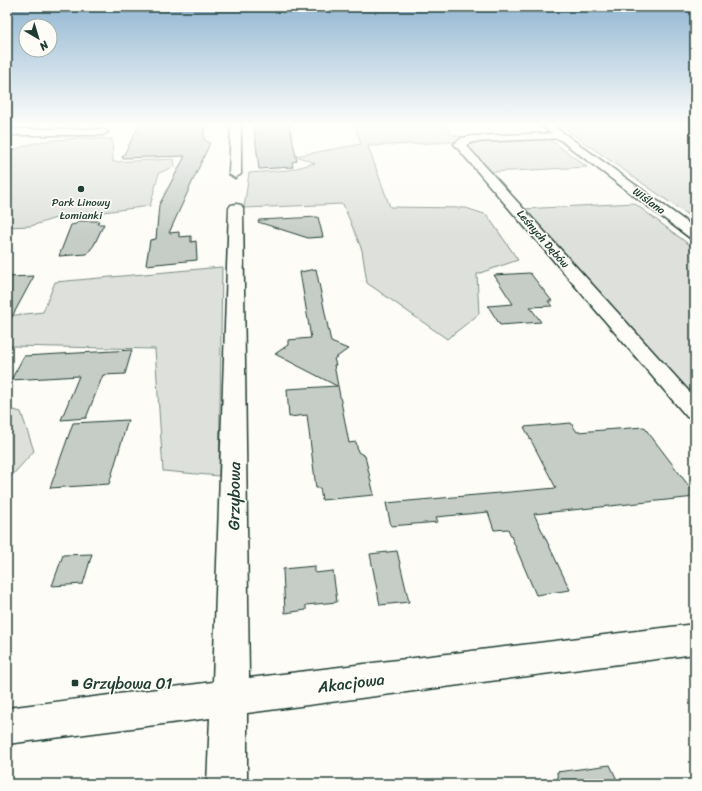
<svg xmlns="http://www.w3.org/2000/svg" width="702" height="791" viewBox="0 0 702 791" font-family="Sriracha,sans-serif">
	<style>
		.green { fill: #dde0db; stroke: #7e8e88 }
		.building { fill: #c6cdc7; stroke: #1f3d34 }
		.lines { fill: none; stroke-linecap: round; stroke-linejoin: round }
		.minor-casing { stroke: #1f3d34; stroke-width: 3 }
		.major-casing { stroke: #1f3d34; stroke-width: 3 }
		.minor { fill: #fdfcf7; fill-rule: evenodd }
		.major { fill: #fdfcf7; fill-rule: evenodd }
		.poi-dot { fill: #1f3d34; stroke: #fdfcf7; stroke-width: 1.5 }
		.labels { text-anchor: middle; dominant-baseline: central; stroke-width: 3.5; stroke-linejoin: round; paint-order: stroke }
		.far-street-label { font-size: 11px; fill: #1f3d34; stroke: #fdfcf7 }
		.far-poi-label { font-size: 11px; fill: #1f3d34; stroke: #fdfcf7 }
		.near-street-label { font-size: 16px; fill: #1f3d34; stroke: #fdfcf7 }
		.near-poi-label { font-size: 16px; fill: #1f3d34; stroke: #fdfcf7; text-anchor: start }
	</style>
	<rect width="100%" height="100%" fill="#fdfcf7"/>
	<filter id="ink" filterUnits="userSpaceOnUse"><feTurbulence type="fractalNoise" baseFrequency=".025" numOctaves="2"/><feDisplacementMap in="SourceGraphic" scale="8" xChannelSelector="R" yChannelSelector="G"/><feConvolveMatrix kernelMatrix="1 2 1 2 8 2 1 2 1" color-interpolation-filters="sRGB"/></filter>
	<g filter="url(#ink)">
		<g class="green">
			<path d="M354 124H444L453 135 466 138 452 142 368 146 390 207 466 208 487 215 518 260 477 274 479 314 447 339 367 283 362 250 343 204 244 208 249 173 289 170 315 163 296 156 361 144Z"/>
			<path d="M558 124H695V220Z"/>
			<path d="M80 138 112 139 113 162 174 159 175 166 159 173 150 206 56 218 31 226 7 227V155C27 140 56 140 80 138Z"/>
			<path d="M548 138 587 167 492 172 462 143Z"/>
			<path d="M634 203 695 249V397L522 209Z"/>
			<path d="M222 267 219 476 163 471 155 349 10 346 7 351V316L43 312 55 282Z"/>
			<path d="M7 408 21 412 34 451 7 481Z"/>
		</g>
		<g class="building">
			<path d="M140 124H204V140L210 143 169 233 179 232V237L191 236V242L196 241 197 260 146 265 150 240 156 239 159 205 185 156 122 158Z"/>
			<path d="M289 124 297 161 292 162 293 167 259 169 254 126Z"/>
			<path d="M318 217 323 237 308 238 258 222 259 220Z"/>
			<path d="M78 221H99L97 224H104L94 245 87 254 59 256 71 225 76 224Z"/>
			<path d="M316 269 331 342 348 349 334 359 336 365H334L349 443 356 442 358 452 365 456 374 495 322 500 320 488H316L307 415 289 417 287 389 337 386 275 354 288 345V340L311 338 300 272Z"/>
			<path d="M530 273 552 301H548L552 306 530 307 541 322 500 325 488 306 513 304 494 275Z"/>
			<path d="M34 276 7 326V277Z"/>
			<path d="M132 350 125 374 103 375 86 418 61 420 79 376 11 380 24 356Z"/>
			<path d="M128 420 109 484 50 488 73 423Z"/>
			<path d="M571 423 577 432 644 427 695 494V497L534 514 570 590 536 595 508 529 494 530 488 512 436 517 438 522 391 526 386 503 556 488 524 427Z"/>
			<path d="M397 551 409 602 380 605 370 554Z"/>
			<path d="M92 554 83 584 52 586 63 555Z"/>
			<path d="M315 566V573L333 571 337 602 306 605V610L285 613 283 569Z"/>
			<path d="M610 765 619 784H558L557 772Z"/>
		</g>
		<g class="lines">
			<g class="minor-casing">
				<g id="minor">
					<path d="M231 124H241V174L235 178 229 174Z"/>
					<path d="M7 129H103L108 132 103 135H7Z"/>
					<path d="M560 133 565 136 564 138 473 142 466 145 695 398V419L687 417 454 144 462 138 473 136Z"/>
					<path d="M236 204 241 205 243 208 249 678 695 624V654L247 713V784H207L210 718 7 744V708L213 682 229 208 231 205Z"/>
				</g>
			</g>
			<g class="major-casing">
				<path id="major" d="M539 124H551L695 228V239L690 238Z"/>
			</g>
			<use href="#minor" class="minor"/>
			<use href="#major" class="major"/>
		</g>
	</g>
	<linearGradient id="sky" x2="0" y2="1"><stop stop-color="#91b6d2"/><stop offset="0.53" stop-color="#fefefb"/><stop offset="1" stop-color="#fefefb" stop-opacity="0"/></linearGradient>
	<rect width="702" height="235" fill="url(#sky)"/>
	<g class="poi-dot">
		<circle cx="81" cy="189" r="4"/>
		<rect x="71" y="679" width="8" height="8" rx="2"/>
	</g>
	<g class="labels">
		<g class="far-street-label">
			<text transform="translate(649 201) rotate(36)">Wiślana</text>
			<text transform="translate(543 239) rotate(49)">Leśnych Dębów</text>
		</g>
		<g class="far-poi-label">
			<text x="81" y="202">Park Linowy<tspan x="81" dy="13">Łomianki</tspan></text>
		</g>
		<g class="near-street-label">
			<text transform="translate(234 496) rotate(-89)">Grzybowa</text>
			<text transform="translate(351 683) rotate(-7)">Akacjowa</text>
		</g>
		<g class="near-poi-label">
			<text x="83" y="683">Grzybowa 01</text>
		</g>
	</g>
	<rect width="702" height="791" fill="none" stroke="#fdfcf7" stroke-width="24"/>
	<rect x="12" y="12" width="678" height="767" fill="none" stroke="#1f3d34" stroke-width="1.5" filter="url(#ink)"/>
	<g transform="translate(38 38) rotate(142)"><circle r="19" fill="#fdfcf7" stroke="#a4b0a9"/>
	<path d="M0-3L7 15L0 10L-7 15Z" fill="#1f3d34"/>
	<text y="-6" font-size="11" font-weight="bold" text-anchor="middle" fill="#1f3d34">N</text>
	</g>
</svg>
